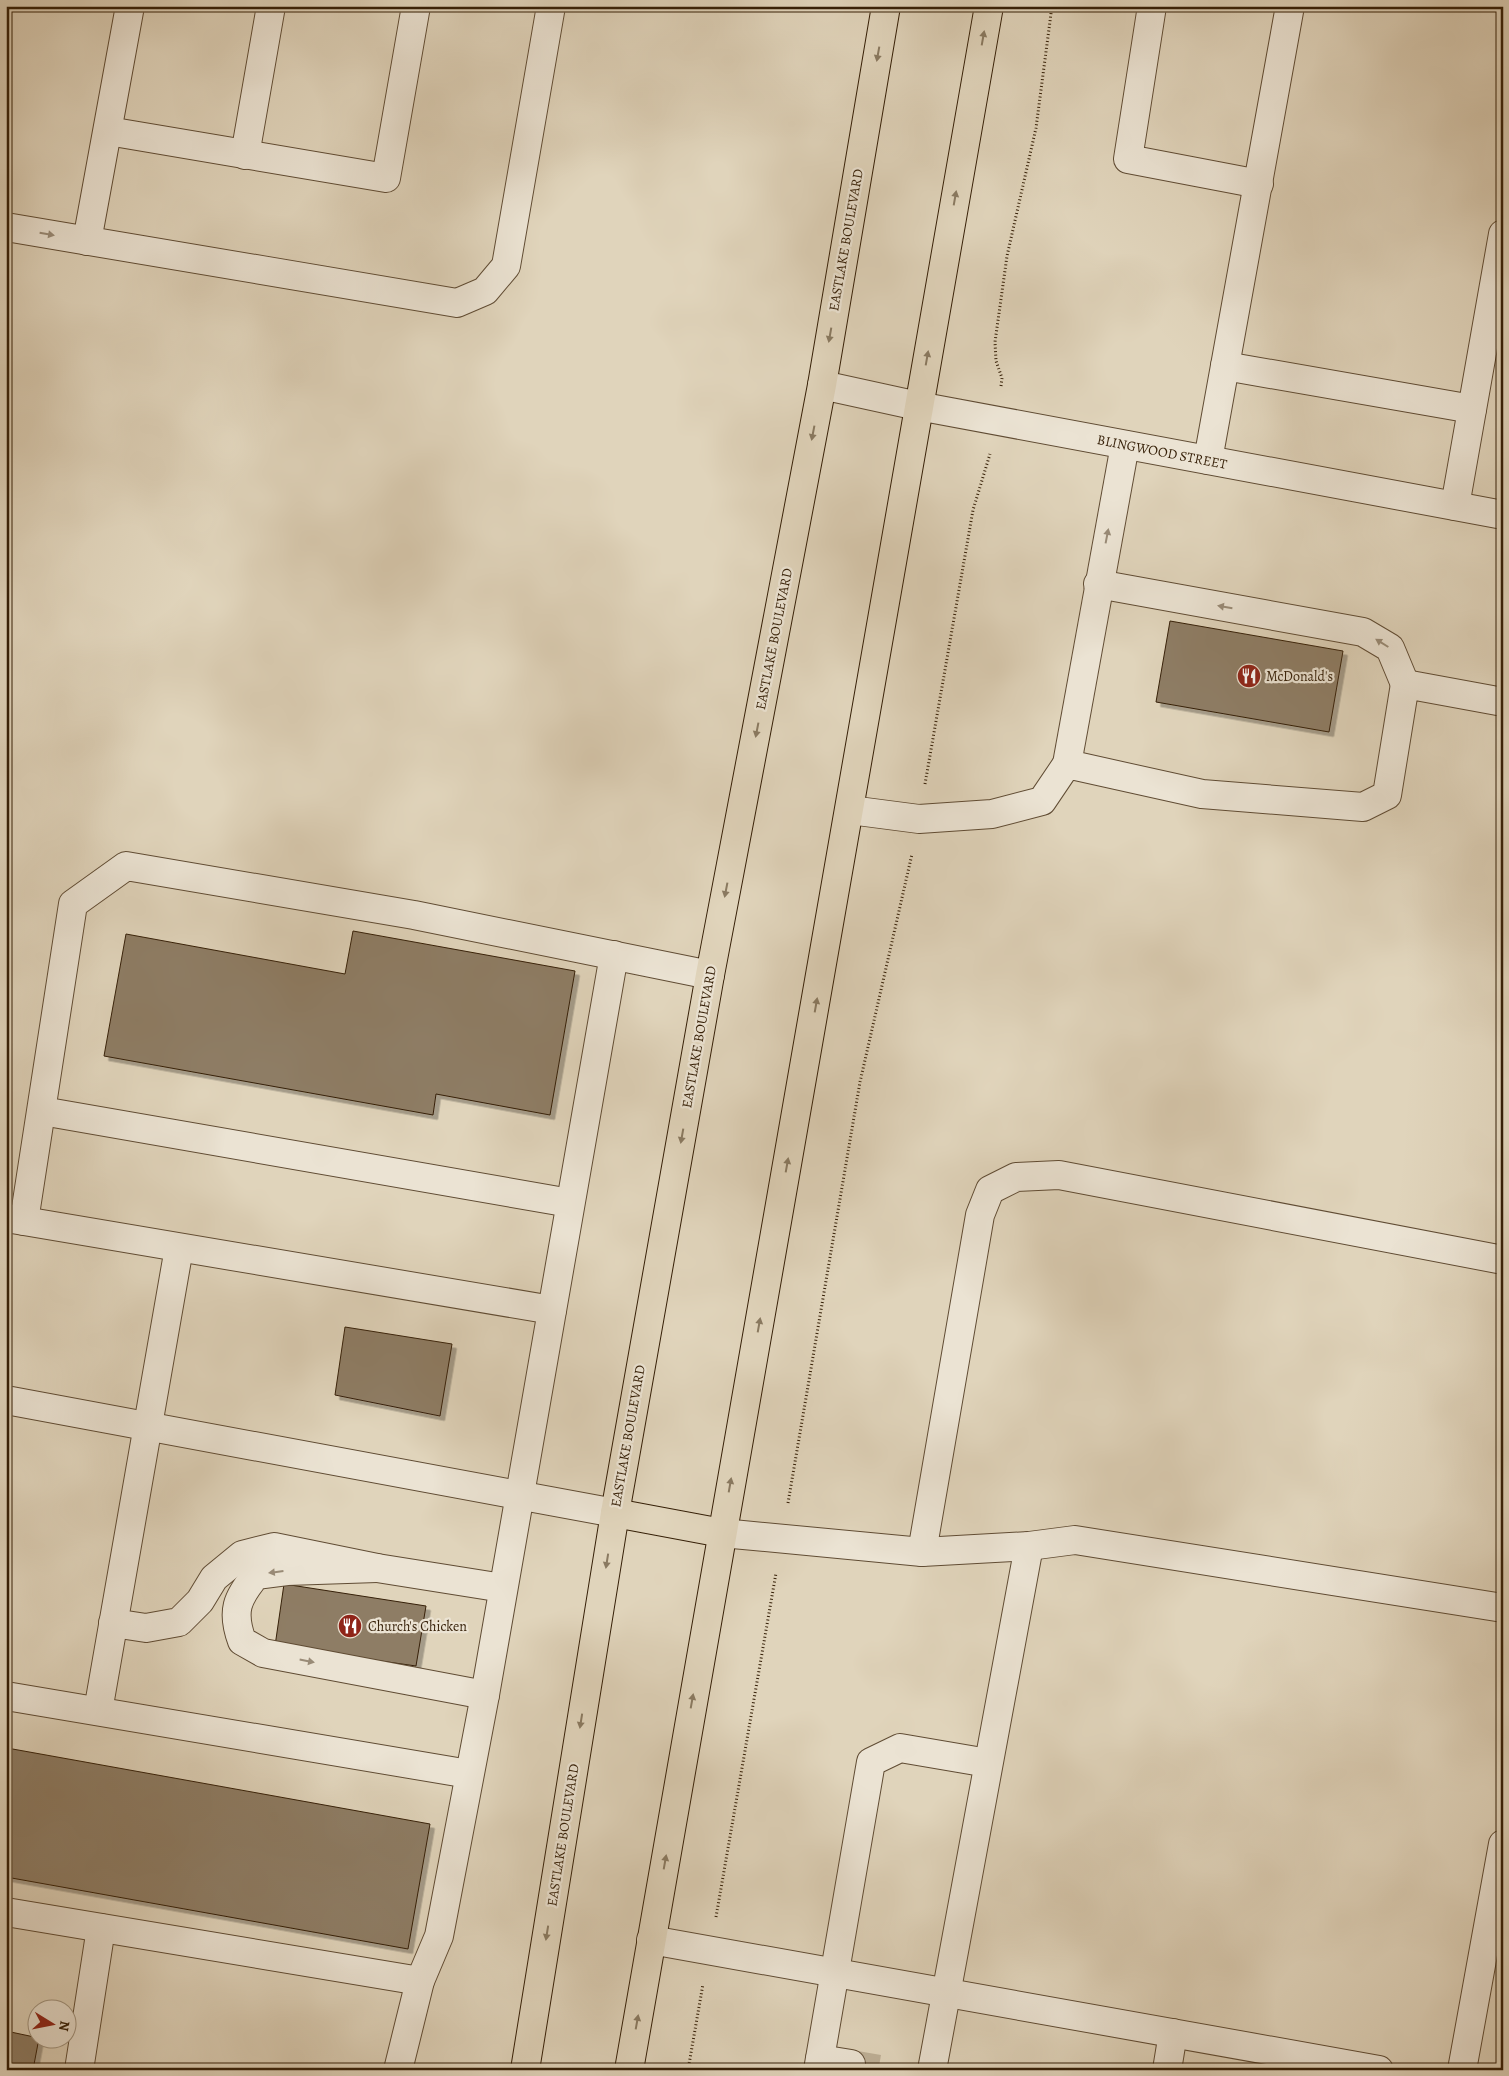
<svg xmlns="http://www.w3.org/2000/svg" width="1509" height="2076" viewBox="0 0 1509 2076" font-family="Alegreya,serif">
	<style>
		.building { fill: #8e7d65; stroke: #351f07; filter: url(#shadow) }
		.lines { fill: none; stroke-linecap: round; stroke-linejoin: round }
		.minor-tunnel { stroke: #beb097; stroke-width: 28; stroke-dasharray: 28 14; stroke-linecap: butt }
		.minor-casing { stroke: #604c34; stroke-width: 30 }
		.major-casing { stroke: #351f07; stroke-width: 30 }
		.path { stroke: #351f07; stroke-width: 3; stroke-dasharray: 1 2.5; stroke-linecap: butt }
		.minor { stroke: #ebe3d3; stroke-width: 28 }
		.major { stroke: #e0d4bb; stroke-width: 28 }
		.oneway { fill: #8a7a61 }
		.oneway2 { fill: #998b77 }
		.labels { text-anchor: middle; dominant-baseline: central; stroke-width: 4.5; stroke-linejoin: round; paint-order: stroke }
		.street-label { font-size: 14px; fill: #351f07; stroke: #ebe3d3 }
		.poi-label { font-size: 14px; fill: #351f07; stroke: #ebe3d3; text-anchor: start }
	</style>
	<defs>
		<filter id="shadow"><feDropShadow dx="4.5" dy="4.5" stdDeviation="0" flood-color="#0004"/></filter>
	</defs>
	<rect width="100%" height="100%" fill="#e0d4bb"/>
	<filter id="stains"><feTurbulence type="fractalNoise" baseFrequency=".004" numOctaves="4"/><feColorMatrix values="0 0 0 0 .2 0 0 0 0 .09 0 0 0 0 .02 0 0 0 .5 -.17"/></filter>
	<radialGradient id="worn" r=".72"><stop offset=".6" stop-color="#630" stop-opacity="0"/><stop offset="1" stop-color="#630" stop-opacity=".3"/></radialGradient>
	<g class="building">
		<path d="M1170 621 1343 651 1329 732 1156 702Z"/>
		<path d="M353 931 575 971 550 1115 436 1094 433 1115 104 1056 126 934 345 974Z"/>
		<path d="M345 1327 452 1344 440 1416 335 1395Z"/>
		<path d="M284 1584 426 1606 416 1666 275 1646Z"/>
		<path d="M7 1748 430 1824 408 1949 6 1877Z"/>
		<path d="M6 2031 39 2038 33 2070H6Z"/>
	</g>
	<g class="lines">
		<path class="minor-tunnel" d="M851 2064 885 2070"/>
		<g class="minor-casing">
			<g id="minor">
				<path d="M1152 6 1128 159 1259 184"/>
				<path d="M108 131 386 178 416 6"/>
				<path d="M245 155 271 6"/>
				<path d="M6 227 457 303 485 291 506 266 551 6"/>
				<path d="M87 241 130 6"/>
				<path d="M1225 366 1472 409"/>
				<path d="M822 385 918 406 1503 515"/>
				<path d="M1208 460 1290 6"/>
				<path d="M1455 506 1503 234"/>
				<path d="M1098 584 1363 632 1390 648 1405 684"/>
				<path d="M1067 764 1125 445"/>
				<path d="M850 810 919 819 992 814 1042 801 1067 764 1202 794 1363 807 1387 795 1405 684 1503 702"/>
				<path d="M42 1111 570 1203"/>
				<path d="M6 1218 24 1221 73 904 126 866 414 915 710 975"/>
				<path d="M24 1221 552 1310"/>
				<path d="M6 1400 615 1513"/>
				<path d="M722 1533 922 1552 1029 1546 1075 1540 1503 1608"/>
				<path d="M922 1552 980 1215 990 1190 1016 1177 1059 1175 1503 1260"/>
				<path d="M377 1568 287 1571 256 1575C237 1598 231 1611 242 1641L263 1653 485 1695"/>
				<path d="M113 1623 146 1628 179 1622 200 1601 214 1578 242 1555 274 1547 377 1568 503 1588"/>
				<path d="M6 1696 469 1774"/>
				<path d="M98 1711 179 1248"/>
				<path d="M6 1912 420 1981"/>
				<path d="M651 1940 1379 2070"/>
				<path d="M820 2059 851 2064"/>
				<path d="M79 2070 101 1928"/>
				<path d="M398 2070 420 1981 439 1936 485 1695 614 955"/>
				<path d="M818 2070 871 1762 900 1748 988 1763"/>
				<path d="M932 2070 1029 1546"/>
				<path d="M1167 2070 1173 2033"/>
				<path d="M1462 2070 1503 1844"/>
			</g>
		</g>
		<g class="major-casing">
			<g id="major">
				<path d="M615 1513 722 1533"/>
				<path d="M525 2070 615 1513 710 975 822 385 886 6"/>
				<path d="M629 2070 989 6"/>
			</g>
		</g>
		<g class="path">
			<path d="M1001 386 1002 378 996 361 995 342 1007 256 1036 128 1052 6"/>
			<path d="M925 784 973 510 990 454"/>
			<path d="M788 1503 860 1082 912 854"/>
			<path d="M716 1917 776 1573"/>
			<path d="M688 2070 703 1984"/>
		</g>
		<use href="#minor" class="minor"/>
		<use href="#major" class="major"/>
	</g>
	<defs><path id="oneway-solid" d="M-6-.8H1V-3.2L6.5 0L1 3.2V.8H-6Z" transform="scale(1.25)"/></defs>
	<g class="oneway">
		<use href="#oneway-solid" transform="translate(983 38) rotate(-80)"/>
		<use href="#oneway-solid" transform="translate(878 54) rotate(100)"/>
		<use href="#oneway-solid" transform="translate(955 198) rotate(-80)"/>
		<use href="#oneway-solid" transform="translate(830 335) rotate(100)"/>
		<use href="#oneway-solid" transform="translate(927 358) rotate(-80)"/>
		<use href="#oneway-solid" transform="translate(813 433) rotate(101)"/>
		<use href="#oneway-solid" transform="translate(757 730) rotate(101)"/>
		<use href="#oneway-solid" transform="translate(726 890) rotate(101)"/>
		<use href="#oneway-solid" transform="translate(816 1005) rotate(-80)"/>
		<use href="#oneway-solid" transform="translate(682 1136) rotate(100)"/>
		<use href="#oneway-solid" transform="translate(787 1165) rotate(-80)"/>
		<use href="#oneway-solid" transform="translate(759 1325) rotate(-80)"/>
		<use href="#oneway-solid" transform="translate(730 1485) rotate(-80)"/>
		<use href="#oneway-solid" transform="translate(607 1561) rotate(99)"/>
		<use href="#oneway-solid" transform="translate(692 1701) rotate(-80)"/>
		<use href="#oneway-solid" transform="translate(581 1721) rotate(99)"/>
		<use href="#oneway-solid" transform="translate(665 1862) rotate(-80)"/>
		<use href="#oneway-solid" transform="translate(547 1933) rotate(99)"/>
		<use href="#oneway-solid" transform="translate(637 2022) rotate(-80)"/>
	</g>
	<g class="oneway2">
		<use href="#oneway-solid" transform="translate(47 234) rotate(10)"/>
		<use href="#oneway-solid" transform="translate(1107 536) rotate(-79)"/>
		<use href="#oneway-solid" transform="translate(1225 607) rotate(-170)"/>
		<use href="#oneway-solid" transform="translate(1382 643) rotate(-148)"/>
		<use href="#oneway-solid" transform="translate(276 1572) rotate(173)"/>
		<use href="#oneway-solid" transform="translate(307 1661) rotate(11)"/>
	</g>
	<defs>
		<g id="restaurant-disc" transform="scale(1.25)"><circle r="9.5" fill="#8f2418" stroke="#ebe3d3"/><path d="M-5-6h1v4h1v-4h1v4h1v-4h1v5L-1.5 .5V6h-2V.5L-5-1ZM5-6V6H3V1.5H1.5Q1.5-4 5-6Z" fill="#fff"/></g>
	</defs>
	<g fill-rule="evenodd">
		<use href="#restaurant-disc" x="1249" y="676"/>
		<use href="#restaurant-disc" x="350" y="1626"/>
	</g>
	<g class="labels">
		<g class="street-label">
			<text transform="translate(846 240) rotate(-80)">EASTLAKE BOULEVARD</text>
			<text transform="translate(1162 452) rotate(11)">BLINGWOOD STREET</text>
			<text transform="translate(774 639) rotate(-79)">EASTLAKE BOULEVARD</text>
			<text transform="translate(699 1037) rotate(-80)">EASTLAKE BOULEVARD</text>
			<text transform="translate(628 1436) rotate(-80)">EASTLAKE BOULEVARD</text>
			<text transform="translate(563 1835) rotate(-81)">EASTLAKE BOULEVARD</text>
		</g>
		<g class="poi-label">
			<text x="1266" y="676">McDonald's</text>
			<text x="368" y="1626">Church's Chicken</text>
		</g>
	</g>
	<rect width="1509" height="2076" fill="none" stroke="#e0d4bb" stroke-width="25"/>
	<rect x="8" y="8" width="1494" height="2061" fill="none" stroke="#351f07" stroke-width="2.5"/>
	<rect x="12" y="12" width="1484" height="2051" fill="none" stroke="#351f07"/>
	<g transform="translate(52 2024) rotate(100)"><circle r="24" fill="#ebe3d3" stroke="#a29581"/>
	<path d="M0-4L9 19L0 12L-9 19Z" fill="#8f2418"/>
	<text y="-8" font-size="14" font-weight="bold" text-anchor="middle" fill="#351f07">N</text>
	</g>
	<rect width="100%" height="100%" filter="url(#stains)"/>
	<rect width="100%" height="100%" fill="url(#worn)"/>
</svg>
